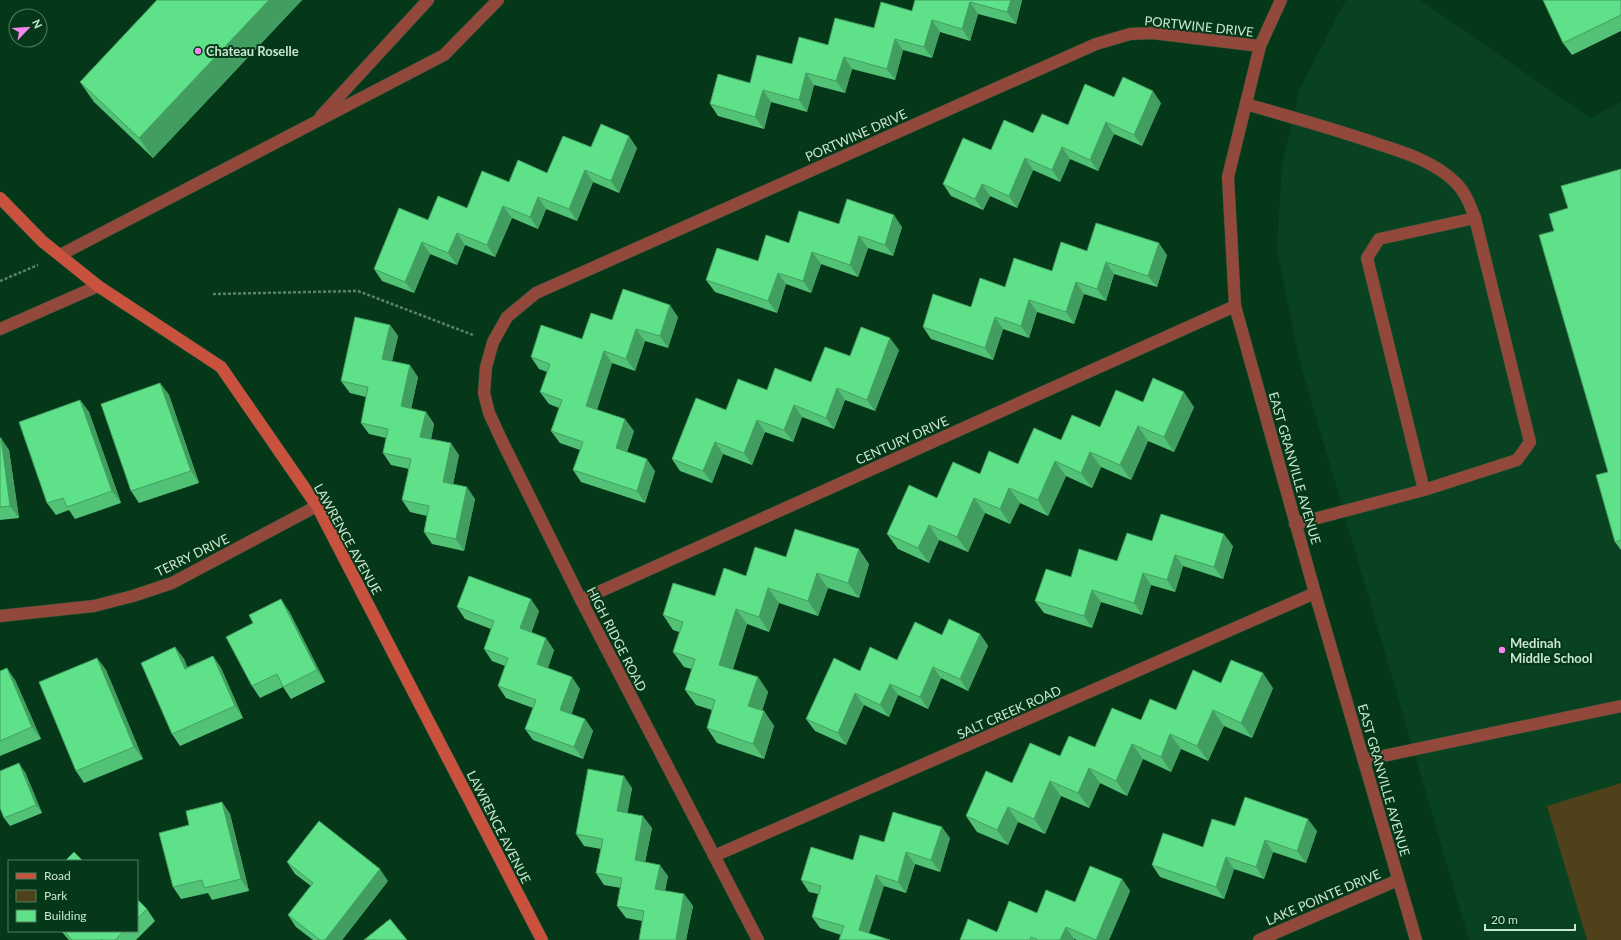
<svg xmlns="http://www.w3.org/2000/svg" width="1621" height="940" viewBox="0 0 1621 940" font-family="Lato,sans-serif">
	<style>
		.built { fill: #084220 }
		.green { fill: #4f421b }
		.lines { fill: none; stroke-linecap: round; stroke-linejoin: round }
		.lane-casing { stroke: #245336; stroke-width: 13 }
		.street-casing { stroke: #245336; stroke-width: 13 }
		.secondary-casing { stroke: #245336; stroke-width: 13 }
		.path { stroke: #5a8468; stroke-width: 2.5; stroke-dasharray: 3 2; stroke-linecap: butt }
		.lane { stroke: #92483b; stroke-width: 12 }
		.street { stroke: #92483b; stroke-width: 12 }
		.secondary { stroke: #c9523e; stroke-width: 12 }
		.wall { fill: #52c276 }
		.shaded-wall { fill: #429e60 }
		.building { fill: #5fe189; stroke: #429e60 }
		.poi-dot { fill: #f788eb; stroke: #053719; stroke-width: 1.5 }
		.labels { text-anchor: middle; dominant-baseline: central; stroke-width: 4; stroke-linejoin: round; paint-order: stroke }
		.street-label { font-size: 13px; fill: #c8e7ce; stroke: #053719 }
		.poi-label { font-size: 13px; font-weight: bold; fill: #c8e7ce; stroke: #053719; text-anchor: start }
	</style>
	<rect width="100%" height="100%" fill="#053719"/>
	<path class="built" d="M1346 0H1420L1590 118 1621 102V940H1469L1299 359 1277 249 1282 166 1300 88Z"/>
	<path class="green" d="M1621 783V940H1587L1547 806Z"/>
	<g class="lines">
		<g class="lane-casing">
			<g id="lane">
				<path d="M1246 104C1291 117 1335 129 1378 144 1406 153 1435 162 1456 183 1466 193 1470 205 1475 218L1530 442 1517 460 1424 490 1295 524"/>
				<path d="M321 116 428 0"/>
				<path d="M60 255 444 55 498 0"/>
				<path d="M1424 490 1367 258 1379 239 1475 218"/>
				<path d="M1364 760 1621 706"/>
			</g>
		</g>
		<g class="street-casing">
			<g id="street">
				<path d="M1281 0 1260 46 1228 177 1235 306 1315 593 1416 940"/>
				<path d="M0 329 98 286"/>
				<path d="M581 600 1235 306"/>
				<path d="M0 616 94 606 133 596 172 583 317 506"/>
				<path d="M714 856 1315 593"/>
				<path d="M758 940 581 600 502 441 489 413 484 393 486 367 493 342 507 317 536 293 1096 44 1130 34 1152 33 1260 46"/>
				<path d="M1259 940 1398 880"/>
			</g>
		</g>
		<g class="secondary-casing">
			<path id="secondary" d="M0 198 42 241 98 286 221 367 317 506 542 940"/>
		</g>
		<g class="path">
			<path d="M0 281 38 265"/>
			<path d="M213 294 358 291 473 335"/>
		</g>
		<use href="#lane" class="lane"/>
		<use href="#street" class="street"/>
		<use href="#secondary" class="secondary"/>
	</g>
	<g class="wall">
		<path d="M157 0H302L153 158 94 102 80 82Z"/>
		<path d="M915 0H1022L1016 24 978 14 970 41 940 32 932 58 903 50 895 80 852 69 845 93 814 85 807 112 771 102 764 129 718 116 710 104 750 83 792 64 828 45 874 28 912 11Z"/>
		<path d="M1621 0V31L1572 55 1563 43Z"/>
		<path d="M1114 97 1161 103 1142 146 1114 134 1098 171 1070 159 1060 182 1033 170 1017 208 990 196 983 210 951 196 943 184 991 150 1033 133 1068 125Z"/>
		<path d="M591 147 637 148 619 193 593 182 577 221 546 209 538 229 512 218 495 257 465 245 457 265 430 254 414 293 382 281 374 269 428 220 467 208 509 182 547 173Z"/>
		<path d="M1621 169V550L1615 542 1608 472 1554 231 1568 208Z"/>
		<path d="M839 224 902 227 893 256 868 248 858 277 821 264 811 293 786 284 777 313 715 292 706 280 758 261 789 243Z"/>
		<path d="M1087 251 1167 255 1157 287 1114 274 1106 301 1084 294 1074 324 1037 312 1029 338 1003 329 993 360 931 339 923 327 971 307 1005 287 1052 271Z"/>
		<path d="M678 317 668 348 645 341 635 371 612 363 597 410 634 431 627 452 655 471 645 503 581 482 573 470 580 450 560 443 551 431 559 408 549 404 540 392 547 372 539 369 531 357 582 339 612 320Z"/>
		<path d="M390 325 398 336 392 361 418 377 411 409 426 412 434 424 431 439 459 455 453 484 475 499 464 551 432 544 424 532 427 516 410 512 402 500 409 469 391 465 383 453 386 438 369 434 361 423 366 397 350 393 341 381Z"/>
		<path d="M899 350 875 411 845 400 834 429 802 417 793 442 765 432 752 465 723 454 712 483 680 471 672 459 726 410 811 382 850 356Z"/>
		<path d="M160 383 169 395 199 483 139 503 131 491Z"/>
		<path d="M80 400 89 412 121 503 75 519 69 510 56 515 47 503Z"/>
		<path d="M1143 402 1194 407 1174 452 1148 441 1131 480 1101 467 1092 488 1066 476 1048 516 1020 503 1010 524 985 513 968 552 939 540 929 563 898 549 887 534 937 498 980 474 1018 464 1061 440 1100 427Z"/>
		<path d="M0 438 9 450 19 518 0 520Z"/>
		<path d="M1152 541 1233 546 1223 579 1183 566 1175 592 1151 585 1142 615 1101 602 1092 628 1044 613 1035 601 1071 577 1117 561Z"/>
		<path d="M786 557 869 564 859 598 828 588 818 616 779 603 769 632 747 624 733 669 758 677 768 692 762 711H764L774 726 764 759 717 743 707 728 712 710 696 705 685 690 692 669 684 667 673 652 679 632 673 630 663 615 715 596 746 576Z"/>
		<path d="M457 607 539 611 531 633 554 650 548 668 580 689 571 714 585 719 593 731 583 759 533 740 525 729 533 708 506 698 498 686 505 666 492 661 484 649 491 629 465 619Z"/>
		<path d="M289 611 325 682 291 699 283 687 260 698 252 686 253 623Z"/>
		<path d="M980 634 988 646 968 691 941 678 928 709 898 695 889 717 864 705 846 745 815 731 806 719 860 671 897 660 942 635Z"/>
		<path d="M175 647 184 659 187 667 213 656 221 668 243 718 180 746 172 734Z"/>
		<path d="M97 658 106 670 143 759 84 783 76 771Z"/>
		<path d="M0 671 15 680 41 739 0 756Z"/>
		<path d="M1221 683 1273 688 1252 738 1224 726 1208 761 1181 749 1171 772 1143 759 1127 796 1100 783 1089 808 1061 796 1045 834 1018 822 1008 845 977 832 966 816 1012 783 1060 756 1095 747 1141 720 1176 710Z"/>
		<path d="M25 772 42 813 10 826 4 818Z"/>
		<path d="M632 788 627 813 652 828 645 862 668 876 665 891 684 894 693 906 686 940H639L642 921 626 918 617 906 621 888 604 885 596 873 601 849 584 846 576 834Z"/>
		<path d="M222 802 230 814 249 891 212 900 208 893 181 899 173 887 189 825Z"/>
		<path d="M1235 826 1317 831 1306 863 1273 852 1264 879 1234 869 1224 899 1160 877 1152 865 1203 847Z"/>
		<path d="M950 838 940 872 915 864 906 893 884 886 841 935 820 928 812 917 818 894 809 892 801 880 853 860 884 842Z"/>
		<path d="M287 862 388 881 342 940H313L296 927 288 915 311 886 295 874Z"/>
		<path d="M1122 879 1130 891 1109 940H1077L1074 939V940H960L997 932 1037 913 1075 902Z"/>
		<path d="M137 899 147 909 155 921 136 940H69L61 931H137Z"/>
	</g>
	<g class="shaded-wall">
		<path d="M269 0H302L153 158 139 138Z"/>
		<path d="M1011 0H1022L1016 24 1007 12Z"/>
		<path d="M970 2 978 14 970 41 962 29Z"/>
		<path d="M932 20 940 32 932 58 924 47Z"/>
		<path d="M895 39 903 50 895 80 887 69Z"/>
		<path d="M844 57 852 69 845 93 836 81Z"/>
		<path d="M806 73 814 85 807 112 799 100Z"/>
		<path d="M763 90 771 102 764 129 755 117Z"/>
		<path d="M1153 91 1161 103 1142 146 1134 135Z"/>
		<path d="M1106 122 1114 134 1098 171 1090 160Z"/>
		<path d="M629 136 637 148 619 193 611 181Z"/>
		<path d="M1062 147 1070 159 1060 182 1052 170Z"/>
		<path d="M1025 158 1033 170 1017 208 1009 196Z"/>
		<path d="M585 170 593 182 577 221 569 209Z"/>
		<path d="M982 184 990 196 983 210 975 199Z"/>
		<path d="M538 197 546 209 538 229 530 217Z"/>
		<path d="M503 206 512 218 495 257 487 245Z"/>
		<path d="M894 215 902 227 893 256 885 245Z"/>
		<path d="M457 233 465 245 457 265 448 253Z"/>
		<path d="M859 236 868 248 858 277 850 265Z"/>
		<path d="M422 242 430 254 414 293 405 282Z"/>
		<path d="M1159 243 1167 255 1157 287 1148 276Z"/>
		<path d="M812 252 821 264 811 293 803 281Z"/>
		<path d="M1106 262 1114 274 1106 301 1097 289Z"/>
		<path d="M778 273 786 284 777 313 768 301Z"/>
		<path d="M1076 282 1084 294 1074 324 1066 312Z"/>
		<path d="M1029 300 1037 312 1029 338 1021 326Z"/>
		<path d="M670 305 678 317 668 348 660 336Z"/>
		<path d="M995 317 1003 329 993 360 985 348Z"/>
		<path d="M390 325 398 336 390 370 382 359Z"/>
		<path d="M636 329 645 341 635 371 626 359Z"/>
		<path d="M890 338 899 350 875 411 867 400Z"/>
		<path d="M604 351 612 363 594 418 586 406Z"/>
		<path d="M410 365 418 377 409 418 401 406Z"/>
		<path d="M160 383 169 395 199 483 191 471Z"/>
		<path d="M837 388 845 400 834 429 826 418Z"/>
		<path d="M1184 392 1194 407 1174 452 1164 437Z"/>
		<path d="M80 400 89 412 121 503 112 491Z"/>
		<path d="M794 405 802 417 793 442 784 430Z"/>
		<path d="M426 412 434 424 429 449 420 437Z"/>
		<path d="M625 419 634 431 624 460 616 448Z"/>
		<path d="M757 420 765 432 752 465 744 453Z"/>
		<path d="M1138 426 1148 441 1131 480 1120 465Z"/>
		<path d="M1 438 9 450 19 518 10 506Z"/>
		<path d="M715 442 723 454 712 483 703 471Z"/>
		<path d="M451 443 459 455 451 494 443 482Z"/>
		<path d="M1090 452 1101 467 1092 488 1081 473Z"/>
		<path d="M647 459 655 471 645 503 637 491Z"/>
		<path d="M1055 461 1066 476 1048 516 1038 500Z"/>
		<path d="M467 487 475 499 464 551 456 539Z"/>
		<path d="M1009 488 1020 503 1010 524 1000 509Z"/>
		<path d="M974 498 985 513 968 552 957 537Z"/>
		<path d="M929 525 939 540 929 563 918 548Z"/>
		<path d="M1224 534 1233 546 1223 579 1214 567Z"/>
		<path d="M859 549 869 564 859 598 848 583Z"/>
		<path d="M1175 555 1183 566 1175 592 1167 580Z"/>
		<path d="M817 573 828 588 818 616 808 601Z"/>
		<path d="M1143 573 1151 585 1142 615 1134 603Z"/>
		<path d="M768 588 779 603 769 632 759 617Z"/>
		<path d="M1092 590 1101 602 1092 628 1084 616Z"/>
		<path d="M281 599 289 611 325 682 317 670Z"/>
		<path d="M531 599 539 611 529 640 520 628Z"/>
		<path d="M736 609 747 624 729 680 719 665Z"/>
		<path d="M980 634 988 646 968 691 960 679Z"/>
		<path d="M546 638 554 650 545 676 537 664Z"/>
		<path d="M175 647 184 659 193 680 185 669Z"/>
		<path d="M213 656 221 668 243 718 235 706Z"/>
		<path d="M97 658 106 670 143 759 134 747Z"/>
		<path d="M933 667 941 678 928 709 920 697Z"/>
		<path d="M7 668 15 680 41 739 32 727Z"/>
		<path d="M1263 673 1273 688 1252 738 1241 723Z"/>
		<path d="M572 677 580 689 569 722 560 710Z"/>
		<path d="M758 677 768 692 759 721 748 706Z"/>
		<path d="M890 684 898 695 889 717 880 705Z"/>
		<path d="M855 693 864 705 846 745 838 733Z"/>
		<path d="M1213 710 1224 726 1208 761 1197 746Z"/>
		<path d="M764 711 774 726 764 759 753 744Z"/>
		<path d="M585 719 593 731 583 759 574 747Z"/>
		<path d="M1170 734 1181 749 1171 772 1161 757Z"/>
		<path d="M1132 744 1143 759 1127 796 1116 781Z"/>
		<path d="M19 763 25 772 42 813 36 805Z"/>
		<path d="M1089 768 1100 783 1089 808 1078 793Z"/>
		<path d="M624 776 632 788 626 822 617 811Z"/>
		<path d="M1050 781 1061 796 1045 834 1034 819Z"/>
		<path d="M222 802 230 814 249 891 241 879Z"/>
		<path d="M1008 807 1018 822 1008 845 997 830Z"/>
		<path d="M643 816 652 828 643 872 635 860Z"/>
		<path d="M1308 819 1317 831 1306 863 1297 851Z"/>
		<path d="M942 827 950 838 940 872 931 860Z"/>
		<path d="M1265 840 1273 852 1264 879 1256 867Z"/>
		<path d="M906 852 915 864 906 893 898 882Z"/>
		<path d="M1226 857 1234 869 1224 899 1216 887Z"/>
		<path d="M660 865 668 876 663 900 655 889Z"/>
		<path d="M380 869 388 881 342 940H325Z"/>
		<path d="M876 875 884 886 867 940 859 930Z"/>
		<path d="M1122 879 1130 891 1109 940H1096Z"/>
		<path d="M684 894 693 906 686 940H676Z"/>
		<path d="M1066 927 1074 939V940H1060Z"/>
	</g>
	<g class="building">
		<path d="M157 0H269L139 138 80 82Z"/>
		<path d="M915 0H1011L1007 12 970 2 962 29 932 20 924 47 895 39 887 69 844 57 836 81 806 73 799 100 763 90 755 117 710 104 718 74 750 83 757 55 792 64 799 37 828 45 835 18 874 28 881 2 912 11Z"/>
		<path d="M1543 0H1621V15L1563 43Z"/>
		<path d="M1123 77 1153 91 1134 135 1106 122 1090 160 1062 147 1052 170 1025 158 1009 196 982 184 975 199 943 184 963 138 991 150 1004 120 1033 133 1042 114 1068 125 1085 84 1114 97Z"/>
		<path d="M601 124 629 136 611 181 585 170 569 209 538 197 530 217 503 206 487 245 457 233 448 253 422 242 405 282 374 269 399 208 428 220 438 196 467 208 482 171 509 182 518 160 547 173 563 136 591 147Z"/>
		<path d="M1621 169V540L1615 542 1596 475 1608 472 1539 235 1554 231 1549 214 1568 208 1561 186Z"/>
		<path d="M847 199 894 215 885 245 859 236 850 265 812 252 803 281 778 273 768 301 706 280 717 248 758 261 766 235 789 243 799 211 839 224Z"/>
		<path d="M1096 223 1159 243 1148 276 1106 262 1097 289 1076 282 1066 312 1029 300 1021 326 995 317 985 348 923 327 933 294 971 307 980 278 1005 287 1014 258 1052 271 1061 242 1087 251Z"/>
		<path d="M623 289 670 305 660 336 636 329 626 359 604 351 586 406 625 419 616 448 647 459 637 491 573 470 583 442 551 431 562 400 540 392 550 364 531 357 541 325 582 339 591 313 612 320Z"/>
		<path d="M355 317 390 325 382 359 410 365 401 406 426 412 420 437 451 443 443 482 467 487 456 539 424 532 429 506 402 500 411 459 383 453 388 429 361 423 368 387 341 381Z"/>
		<path d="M861 327 890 338 867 400 837 388 826 418 794 405 784 430 757 420 744 453 715 442 703 471 672 459 696 398 726 410 738 379 767 390 775 368 811 382 825 347 850 356Z"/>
		<path d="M1153 378 1184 392 1164 437 1138 426 1120 465 1090 452 1081 473 1055 461 1038 500 1009 488 1000 509 974 498 957 537 929 525 918 548 887 534 909 485 937 498 953 462 980 474 989 451 1018 464 1034 428 1061 440 1072 415 1100 427 1116 390 1143 402Z"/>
		<path d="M160 383 191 471 131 491 101 404Z"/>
		<path d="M80 400 112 491 67 507 63 498 47 503 19 422Z"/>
		<path d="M0 438H1L10 506 0 507Z"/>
		<path d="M1161 514 1224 534 1214 567 1175 555 1167 580 1143 573 1134 603 1092 590 1084 616 1035 601 1046 569 1071 577 1079 549 1117 561 1127 533 1152 541Z"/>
		<path d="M795 529 859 549 848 583 817 573 808 601 768 588 759 617 736 609 719 665 758 677 748 706 764 711 753 744 707 728 715 700 685 690 695 659 673 652 683 622 663 615 673 583 715 596 724 568 746 576 755 547 786 557Z"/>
		<path d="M469 576 531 599 520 628 546 638 537 664 572 677 560 710 585 719 574 747 525 729 536 700 498 686 508 658 484 649 494 621 457 607Z"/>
		<path d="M281 599 317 670 283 687 277 674 252 686 226 637 253 623 249 615Z"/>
		<path d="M949 619 980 634 960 679 933 667 920 697 890 684 880 705 855 693 838 733 806 719 834 658 860 671 870 647 897 660 915 622 942 635Z"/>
		<path d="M175 647 185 669 213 656 235 706 172 734 141 663Z"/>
		<path d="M97 658 134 747 76 771 39 682Z"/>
		<path d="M1231 660 1263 673 1241 723 1213 710 1197 746 1170 734 1161 757 1132 744 1116 781 1089 768 1078 793 1050 781 1034 819 1008 807 997 830 966 816 986 771 1012 783 1030 743 1060 756 1069 736 1095 747 1112 708 1141 720 1150 699 1176 710 1193 670 1221 683Z"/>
		<path d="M7 668 32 727 0 741V671Z"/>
		<path d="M19 763 36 805 4 818 0 808V771Z"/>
		<path d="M588 769 624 776 617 811 643 816 635 860 660 865 655 889 684 894 676 939 678 940H639L644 911 617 906 622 878 596 873 603 839 576 834Z"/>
		<path d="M1245 797 1308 819 1297 851 1265 840 1256 867 1226 857 1216 887 1152 865 1163 833 1203 847 1212 819 1235 826Z"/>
		<path d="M222 802 241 879 204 888 202 880 173 887 159 833 189 825 186 811Z"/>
		<path d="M893 812 942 827 931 860 906 852 898 882 876 875 859 930 890 940H839L844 926 812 917 821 886 801 880 811 847 853 860 860 835 884 842Z"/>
		<path d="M319 821 380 869 325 940H320L288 915 313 883 287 862Z"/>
		<path d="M74 852 83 861H65Z"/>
		<path d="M1090 866 1122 879 1096 940 1066 927 1060 940H1038L1031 937 1030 940H960L968 919 997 932 1009 901 1037 913 1046 890 1075 902Z"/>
		<path d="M137 899 147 909 137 919Z"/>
		<path d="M390 919 407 940H364Z"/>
		<path d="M64 931H124L115 940H102V939L101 940H72Z"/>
	</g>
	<g class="poi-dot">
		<circle cx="198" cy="51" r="4"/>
		<circle cx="1502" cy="650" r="4"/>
	</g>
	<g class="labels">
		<g class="street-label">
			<text transform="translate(1199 26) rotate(6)">PORTWINE DRIVE</text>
			<text transform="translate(856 135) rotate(-24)">PORTWINE DRIVE</text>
			<text transform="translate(902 440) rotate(-24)">CENTURY DRIVE</text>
			<text transform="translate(1295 468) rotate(74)">EAST GRANVILLE AVENUE</text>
			<text transform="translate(348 539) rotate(61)">LAWRENCE AVENUE</text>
			<text transform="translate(192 555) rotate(-26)">TERRY DRIVE</text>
			<text transform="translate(617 639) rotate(63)">HIGH RIDGE ROAD</text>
			<text transform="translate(1009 712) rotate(-24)">SALT CREEK ROAD</text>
			<text transform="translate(1384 780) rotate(74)">EAST GRANVILLE AVENUE</text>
			<text transform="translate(499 827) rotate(63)">LAWRENCE AVENUE</text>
			<text transform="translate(1323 897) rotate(-23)">LAKE POINTE DRIVE</text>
		</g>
		<g class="poi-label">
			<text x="206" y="51">Chateau Roselle</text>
			<text x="1510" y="643">Medinah<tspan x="1510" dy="15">Middle School</tspan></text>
		</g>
	</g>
	<rect x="8" y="860" width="130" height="72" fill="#053719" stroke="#537d61"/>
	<rect x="16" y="873" width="20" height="6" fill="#c9523e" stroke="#537d61"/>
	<text x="44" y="880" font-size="12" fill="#c8e7ce">Road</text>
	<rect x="16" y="890" width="20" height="12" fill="#4f421b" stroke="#537d61"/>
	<text x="44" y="900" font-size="12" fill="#c8e7ce">Park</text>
	<rect x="16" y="910" width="20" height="12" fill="#5fe189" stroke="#537d61"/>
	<text x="44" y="920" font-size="12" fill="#c8e7ce">Building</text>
	<g transform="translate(28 28) rotate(65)"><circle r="19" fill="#053719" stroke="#537d61"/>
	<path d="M0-3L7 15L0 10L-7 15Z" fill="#f788eb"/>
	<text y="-6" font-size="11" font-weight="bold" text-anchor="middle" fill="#c8e7ce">N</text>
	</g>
	<path d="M1485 924v6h90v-6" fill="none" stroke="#c8e7ce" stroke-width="2"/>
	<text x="1491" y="924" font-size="12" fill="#c8e7ce" stroke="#053719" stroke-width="3" paint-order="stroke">20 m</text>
</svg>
